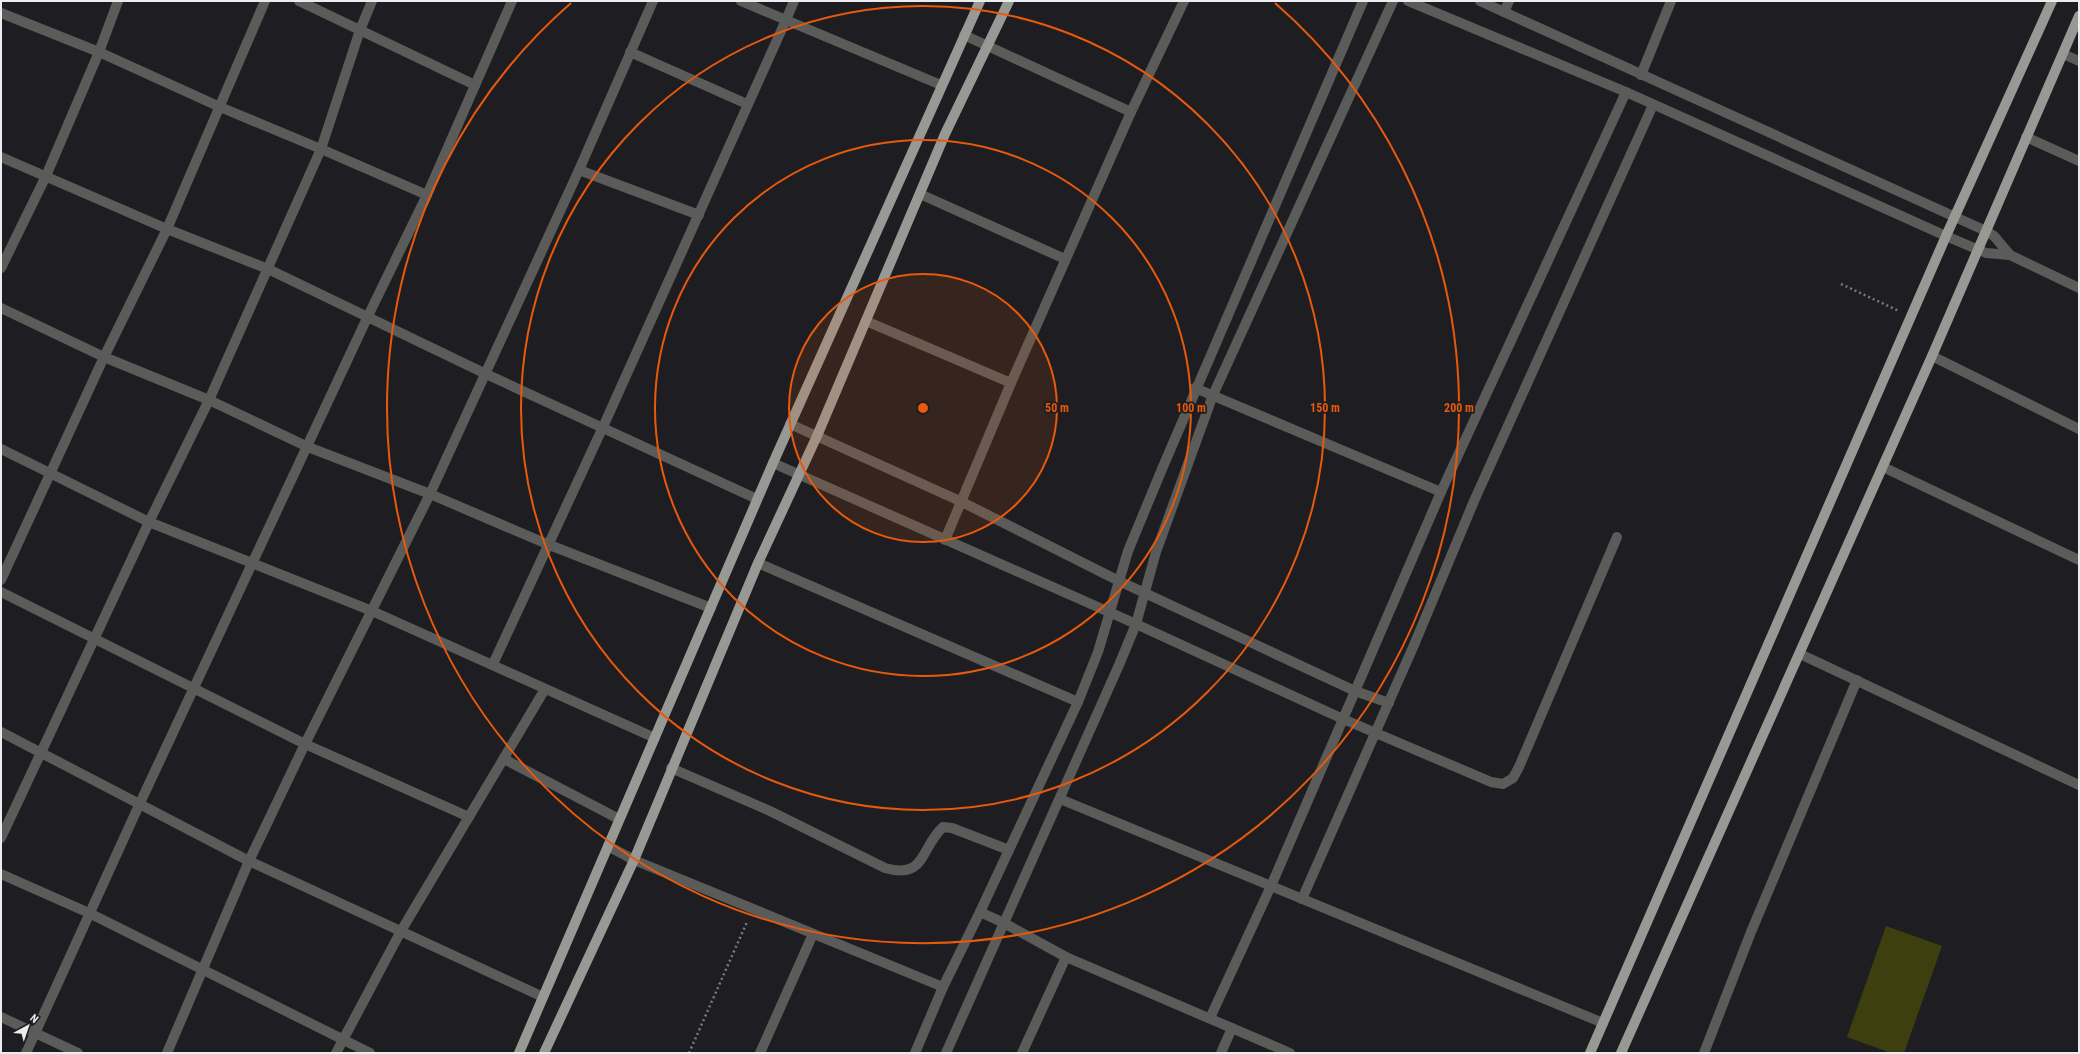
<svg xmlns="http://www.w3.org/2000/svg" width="2080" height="1054" viewBox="0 0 2080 1054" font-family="'Roboto Condensed',sans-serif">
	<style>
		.pitch { fill: #3e3f0e }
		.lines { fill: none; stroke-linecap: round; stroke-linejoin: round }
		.path { stroke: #7b7b7f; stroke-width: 2.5; stroke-dasharray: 2 3; stroke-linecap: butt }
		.minor { stroke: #5b5b59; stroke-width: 10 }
		.major { stroke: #989894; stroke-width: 10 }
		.ring { fill: none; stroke: #e8590c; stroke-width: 2 }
		.centre { fill: #e8590c; stroke: #1e1e22; stroke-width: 2 }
		.ring-label { font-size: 12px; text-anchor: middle; font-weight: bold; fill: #e8590c; stroke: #1e1e22; stroke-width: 3.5; stroke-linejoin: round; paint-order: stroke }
	</style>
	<rect width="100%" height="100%" fill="#1e1e22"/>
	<path class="pitch" d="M1886 926 1942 946 1904 1053H1891L1847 1037Z"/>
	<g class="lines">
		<g class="path">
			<path d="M1841 284 1899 311"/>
			<path d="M689 1053 747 922"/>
		</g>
		<g class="minor">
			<path d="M299 1 475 85"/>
			<path d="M372 1 360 30 321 149 427 195"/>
			<path d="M794 1 786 20 941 85"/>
			<path d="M1408 1 1626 92 1946 236 1986 253 2010 255 2079 288"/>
			<path d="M1480 1 1986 231 1994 236 2010 255"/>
			<path d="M1504 12 1509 1"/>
			<path d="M1 13 99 52 118 1"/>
			<path d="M964 35 1131 112"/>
			<path d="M630 52 747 104"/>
			<path d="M2063 54 2079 61"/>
			<path d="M1641 75 1671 1"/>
			<path d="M2026 137 2079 161"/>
			<path d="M1 157 167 229 268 269 486 374 757 499"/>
			<path d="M579 170 699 215"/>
			<path d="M920 194 1065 259"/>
			<path d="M1 268 46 176 99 52 220 107 321 149 209 400 149 522 1 838"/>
			<path d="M1 308 104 357 209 400 308 447 430 494 547 544 711 608"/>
			<path d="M866 321 1011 383"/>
			<path d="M1932 356 2079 429"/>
			<path d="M1195 388 1441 492"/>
			<path d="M790 424 962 502 1119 581 1355 691 1389 703"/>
			<path d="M1 449 149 522 372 611 655 738"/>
			<path d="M773 463 1136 624 1343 719 1491 782 1503 784 1513 778 1519 767 1617 537"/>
			<path d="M1883 467 2079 560"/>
			<path d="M945 540 1011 383 1131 112 1184 1"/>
			<path d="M758 563 1078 702"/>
			<path d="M1 580 104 357 167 229 265 1"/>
			<path d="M1 592 305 744 469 817"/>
			<path d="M1800 654 2079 785"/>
			<path d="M493 664 603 427 786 20 741 1"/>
			<path d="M1 732 249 861 543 997"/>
			<path d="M504 759 619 819"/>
			<path d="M671 768 770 811 885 868C926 880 920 848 943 827L952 828 1009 850"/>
			<path d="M1060 799 1603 1023"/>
			<path d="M608 846 634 860 943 987"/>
			<path d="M1 874 89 913 370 1053"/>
			<path d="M1302 899 1414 645 1474 501 1653 105"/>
			<path d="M980 912 1004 923 1066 957 1290 1053"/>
			<path d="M1 1017 78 1053"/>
			<path d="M1210 1018 1271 886 1441 492 1626 92"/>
			<path d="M26 1053 140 803 368 316 427 195 512 1"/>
			<path d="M167 1053 249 861 305 744 430 494 579 170 653 1"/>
			<path d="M336 1053 401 931 545 689"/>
			<path d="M760 1053 813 934"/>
			<path d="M915 1053 943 987 980 912 1078 702 1098 652 1128 551 1162 469 1363 1"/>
			<path d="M946 1053 1119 665 1136 624 1156 552 1213 395 1393 1"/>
			<path d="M1022 1053 1066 957"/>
			<path d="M1221 1053 1232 1028"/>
			<path d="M1704 1053 1751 932 1857 680"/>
		</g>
		<g class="major">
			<path d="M519 1053 773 463 980 1"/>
			<path d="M544 1053 634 860 758 563 817 436 945 134 1009 1"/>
			<path d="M1590 1053 1946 236 2052 1"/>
			<path d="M1621 1053 1932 356 2079 16"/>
		</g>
	</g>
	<circle cx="923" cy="408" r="134" fill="#e8590c" fill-opacity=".12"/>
	<g class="ring">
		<circle cx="923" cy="408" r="134"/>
		<circle cx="923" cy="408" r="268"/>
		<circle cx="923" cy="408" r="402"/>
		<path d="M1275 3A536 536 0 1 1 571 3"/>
	</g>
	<circle cx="923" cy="408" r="6" class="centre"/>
	<g class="ring-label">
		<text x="1057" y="412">50 m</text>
		<text x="1191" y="412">100 m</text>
		<text x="1325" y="412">150 m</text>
		<text x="1459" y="412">200 m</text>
	</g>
	<rect width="2080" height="1054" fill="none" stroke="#ebecee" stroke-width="4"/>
	<g transform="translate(28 1026) rotate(40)" stroke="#1e1e22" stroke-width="3" paint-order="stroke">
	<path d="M0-3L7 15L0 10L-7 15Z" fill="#ebecee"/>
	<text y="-6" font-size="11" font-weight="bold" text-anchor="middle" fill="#ebecee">N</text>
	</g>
</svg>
